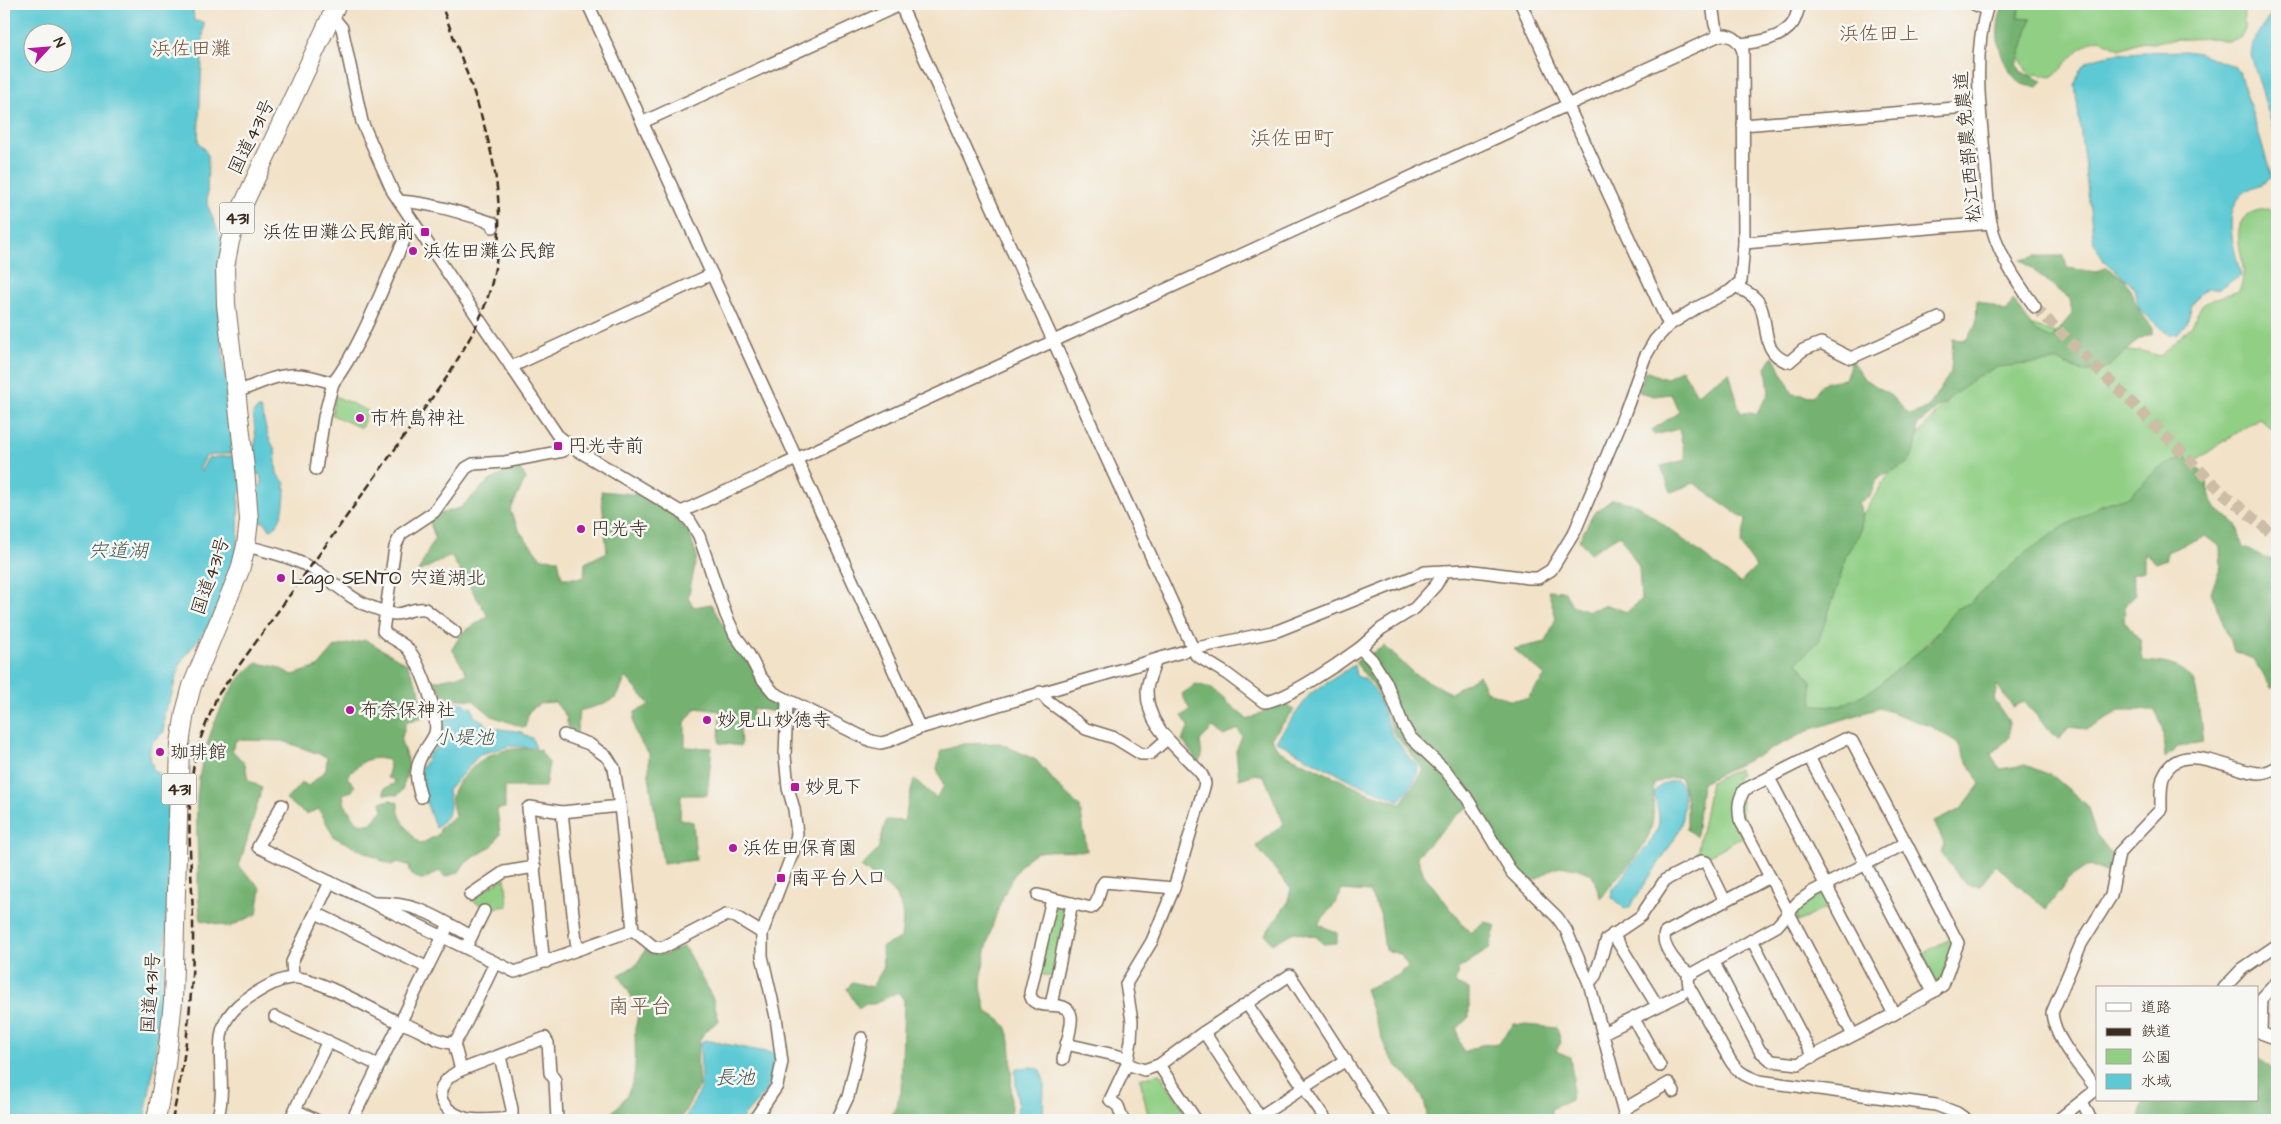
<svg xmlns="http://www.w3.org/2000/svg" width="2281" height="1124" viewBox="0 0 2281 1124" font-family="'Architects Daughter','Klee One',sans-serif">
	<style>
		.green { fill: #91cf85; stroke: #667c52 }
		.forest { fill: #74b272; stroke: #586e48 }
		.water { fill: #5cc9d4; stroke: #4c7a79; fill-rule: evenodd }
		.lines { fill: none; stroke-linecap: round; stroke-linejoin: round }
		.minor-tunnel { stroke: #cdbda6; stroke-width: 11; stroke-dasharray: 11 5.5; stroke-linecap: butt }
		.minor-casing { stroke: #7b6a5a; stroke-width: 14 }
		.highway-casing { stroke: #7b6a5a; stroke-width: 20 }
		.minor { stroke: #fff; stroke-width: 11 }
		.highway { stroke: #fff; stroke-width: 18 }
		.rail { stroke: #3b2a1e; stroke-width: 2.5; stroke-dasharray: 8 4; stroke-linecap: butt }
		.poi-dot { fill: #b5179e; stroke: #f6f6f2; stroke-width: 2 }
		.labels { text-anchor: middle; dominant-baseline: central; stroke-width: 5; stroke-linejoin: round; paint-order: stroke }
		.shield { fill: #f6f6f2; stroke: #73675e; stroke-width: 1 }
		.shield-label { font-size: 18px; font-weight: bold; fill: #3b2a1e }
		.street-label { font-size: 19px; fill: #3b2a1e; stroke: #f6f6f2 }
		.poi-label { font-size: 19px; fill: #3b2a1e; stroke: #f6f6f2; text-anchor: start }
		.neighbourhood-label { font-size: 20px; fill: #79563d; stroke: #f6f6f2 }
		.water-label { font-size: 20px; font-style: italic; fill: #455a55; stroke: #f6f6f2 }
		.quarter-label { font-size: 21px; fill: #79563d; stroke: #f6f6f2 }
	</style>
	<rect width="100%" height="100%" fill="#f6f6f2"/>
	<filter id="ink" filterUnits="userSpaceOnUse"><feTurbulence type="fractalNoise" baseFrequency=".02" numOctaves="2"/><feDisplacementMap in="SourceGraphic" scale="10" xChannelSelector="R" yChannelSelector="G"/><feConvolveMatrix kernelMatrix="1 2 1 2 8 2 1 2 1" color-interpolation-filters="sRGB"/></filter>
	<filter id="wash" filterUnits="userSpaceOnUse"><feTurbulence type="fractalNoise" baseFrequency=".0096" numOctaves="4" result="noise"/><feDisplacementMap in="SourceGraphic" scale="20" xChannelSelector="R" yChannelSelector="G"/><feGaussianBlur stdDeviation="1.12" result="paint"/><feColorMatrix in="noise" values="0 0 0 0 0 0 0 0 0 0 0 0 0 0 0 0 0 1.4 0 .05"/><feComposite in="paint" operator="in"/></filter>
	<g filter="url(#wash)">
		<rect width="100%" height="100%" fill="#f2e2c8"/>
		<g class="green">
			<path d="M2020 4H2248C2238 13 2250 22 2240 38L2228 41 2214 38 2166 40 2153 43 2139 42 2120 49 2099 39C2077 44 2068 66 2051 77L2036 74 2030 77 2014 47 2018 8Z"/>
			<path d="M2268 209 2277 211V433L2259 418 2064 549 1944 625 1869 703 1831 719 1806 704 1790 671 1852 531 1903 452 2016 321 2099 346 2136 352 2138 350 2160 356 2191 327 2201 306 2213 299 2239 291C2242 283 2244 277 2243 268 2242 253 2232 228 2246 216 2252 211 2261 210 2268 209Z"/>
			<path d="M335 396 368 411 361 428 332 415Z"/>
			<path d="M1738 769 1740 774 1735 777 1741 786 1743 837 1695 863 1711 782Z"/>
			<path d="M505 877 508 906 488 909 471 900Z"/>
			<path d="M1819 893 1826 895 1831 905 1798 922 1796 915V908Z"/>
			<path d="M1058 906 1064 908 1066 911 1053 977 1039 974 1053 908Z"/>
			<path d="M1952 938 1954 943 1940 981H1933L1919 955Z"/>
			<path d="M1156 1074H1160L1191 1120H1149L1140 1079Z"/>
		</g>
		<g class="forest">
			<path d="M2005 4H2022L2017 18 2031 19 2017 65 2022 73 2043 81 2037 87C2032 86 2026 86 2022 84 1999 67 1990 28 2005 4Z"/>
			<path d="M2037 256H2064L2067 268 2096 272 2106 267 2125 279 2140 312 2153 328V333L2139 339 2108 368 2082 372 2058 361 1997 367 1976 377 1917 425C1918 437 1916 454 1907 463 1898 471 1884 471 1876 482 1873 485 1872 492 1870 497L1858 502 1863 515 1860 533 1846 555 1838 586 1818 642 1797 662 1811 681 1813 705 1841 706 1875 688 1929 643 1956 609 1970 603 2025 553 2063 527 2101 505 2130 496 2157 469 2185 456 2204 474 2215 508 2236 524 2244 548 2277 562V676L2272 688 2253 659 2234 651 2211 592 2221 566 2220 547 2205 536 2167 552V559L2156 563 2144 552V571L2131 574 2136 594 2126 603 2124 621 2140 640 2143 661C2160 662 2183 664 2193 680 2198 688 2201 730 2203 743L2178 747 2165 758 2162 724 2155 710H2121L2087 729 2069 727 2059 740 2024 702 2013 707 1997 685 1994 699 2009 722V738L1991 755 2000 769 2025 765 2053 776 2087 805 2096 834 2114 857 2110 874 2089 865 2071 877 2046 909 1996 865 1980 886 1966 885 1941 853 1944 843 1934 822 1961 809 1980 784 1957 742 1930 726 1880 708 1812 729 1702 783 1696 837 1687 829C1687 811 1688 794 1680 777L1669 778 1654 784C1652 801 1656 818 1649 834 1639 859 1614 877 1601 899L1592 874C1561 862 1560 864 1533 882L1505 859 1478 801 1457 815 1417 856 1424 875 1470 933 1485 921 1496 926 1489 949 1458 969 1455 984 1469 989V1017L1457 1029 1459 1041 1464 1052 1481 1045 1499 1043 1514 1024 1557 1028 1561 1042 1556 1051 1570 1057 1573 1078 1571 1100 1551 1109V1120H1427C1427 1088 1405 1079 1389 1055 1381 1041 1371 1006 1365 989L1399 975 1408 966 1400 954 1385 950 1380 913 1369 892 1342 890C1337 904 1327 912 1318 924L1337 933V943L1323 944 1317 937 1294 932 1272 944 1265 934 1287 904 1291 889 1256 846 1284 824 1264 776 1256 774 1239 779 1236 751 1242 736 1238 729 1224 736 1213 728 1200 741 1202 757 1198 762 1182 740 1189 726 1182 716 1190 710 1182 694 1196 684 1211 688 1248 720 1280 702 1294 710 1271 738 1279 751 1368 793 1401 803 1424 770 1394 733 1380 694 1355 662 1385 646 1414 674 1451 693 1479 675 1486 691 1509 700 1527 699 1545 676 1514 649 1546 642 1556 618 1548 590 1564 591 1572 605 1588 611 1607 605 1627 612 1641 600 1639 567 1620 535 1590 553 1579 540 1594 513 1613 499 1638 505 1740 583 1756 567 1741 545 1746 520 1694 483 1671 492 1661 466 1686 460 1679 429 1654 435 1652 430 1679 412 1671 394 1654 396 1639 392 1645 371 1666 379 1682 369 1697 394 1729 372 1740 412 1756 414 1769 393 1766 367 1773 356 1793 394 1813 396 1825 382 1845 379 1852 360 1864 379 1888 393 1910 415 1928 408 1951 372 1953 339 1966 340 1976 325 1977 300 2007 312 2013 300 2035 331 2051 339 2072 314 2070 299 2021 260Z"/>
			<path d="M518 466 526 478 510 511 520 532 541 558 558 559 562 578H584L585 563 607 552 601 491 643 495 672 514 689 533 697 556 688 598 694 607 711 604 730 638 745 656 769 696 777 703 776 712 753 708 750 728 740 727 741 746 719 743 720 711 696 708 685 722V747L712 748 707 795H681L680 819 693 822 696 860 663 864 649 776V753C638 742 631 728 635 712L650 705 626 677 617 697 604 704 579 711 577 733 568 728 566 716 555 702 541 703 529 711 525 728 492 716 473 700 446 698 434 681 467 674 452 649 462 633 488 616 451 556 418 572 435 537 429 520 442 513 460 508 488 482Z"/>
			<path d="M366 640 407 664 419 689 424 718 406 722 401 741 409 765 402 791 397 795 384 794V789L395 783 393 779 387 778 390 767 388 760C366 755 362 762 347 777L355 786 352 791 343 794 345 805 358 823 370 824 383 810 381 802 391 800 398 803C397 818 410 834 421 844L439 834 440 828 455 816C454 810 451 802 452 797 453 788 460 780 466 774 488 750 509 746 540 750L549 763 545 787H505V808L497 809 500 834 492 846 465 863 459 872 445 877 439 871 423 880 413 876 409 871 410 866 398 862 391 865 334 837 319 809 306 814 286 800 302 782 308 786 326 770 327 757 283 741 236 740 232 750 245 764 248 780 262 788 239 867 261 888 257 914 229 927 201 920C198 901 198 882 198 863 197 835 195 806 199 779 204 744 226 679 258 663L277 667 293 675 318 667 335 647Z"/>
			<path d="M1000 743 1036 760 1059 787 1080 807 1087 851C1076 851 1041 849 1033 854 1003 873 983 950 981 984 981 992 985 1002 986 1011 992 1015 1000 1019 1005 1025 1015 1036 1010 1102 1011 1120H890L901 1093 904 1000 898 992 874 1004H864L859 1009 847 989 852 982 872 987 883 969 882 947 901 938C908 894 892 891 861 867L878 850 886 820 904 821 914 779 936 798 944 786 937 769 941 751 963 744Z"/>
			<path d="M684 946 713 999 719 1021 705 1031 699 1041 697 1059 699 1086 680 1120H609L607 1116C641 1090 635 1066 635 1029 636 1024 638 1018 638 1013 638 1005 624 984 619 975L636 965 647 947 659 955 666 954Z"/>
			<path d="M2257 1005 2258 1057 2277 1073V1120H2138L2144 1100H2177L2183 1102V1100H2257Z"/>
		</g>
		<g class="water">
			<path d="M4 4H185L193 10 194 21 204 22 198 141 208 155 207 204 223 243 219 311 233 453 206 456 199 470 201 471 208 458 252 454 256 440 253 413 258 408 261 410 268 436 275 450 277 474 285 483C285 499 285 521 270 530L265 522 257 521 255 487 262 486 260 474 254 475 239 494 238 539 233 569 209 625 180 663 171 697 164 713V732C146 744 148 752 154 771L172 781C168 895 167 1009 144 1120H4ZM32 32H62V62H32Z"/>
			<path d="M2277 4V142L2251 55 2253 43Z"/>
			<path d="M2185 51 2199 53 2235 67 2239 71 2272 177C2264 185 2254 185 2245 192 2220 212 2235 249 2241 276L2217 289H2207L2199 294 2192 305 2187 323 2178 334 2169 335 2140 310 2134 289 2130 282 2104 261 2094 243 2075 85C2077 77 2079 69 2085 64 2099 50 2164 52 2185 51Z"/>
			<path d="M1354 665 1356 676 1365 679 1376 692 1392 734 1410 759 1418 765C1419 778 1408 791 1399 800L1361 785 1322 766 1276 741 1310 694Z"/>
			<path d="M441 702 464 703 468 707 472 708 474 716 484 722 486 727 522 732 524 735 532 738 536 748 510 746 480 754 448 790C452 811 451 813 436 828 431 819 418 779 421 770 424 762 427 764 429 752H433L442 729 438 707Z"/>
			<path d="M1677 780 1683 787 1684 804 1681 824 1674 840 1629 908 1625 909 1611 897 1612 889C1623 880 1625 872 1633 862 1642 852 1654 841 1658 827 1661 816 1656 804 1654 793 1660 784 1667 782 1677 780Z"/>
			<path d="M705 1040 776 1054C776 1090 760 1095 741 1120H684L701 1089 700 1043Z"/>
			<path d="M1033 1067 1040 1070 1044 1081 1043 1120H1016L1018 1105 1015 1071 1018 1068Z"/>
		</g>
	</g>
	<g filter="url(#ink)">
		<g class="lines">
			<path class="minor-tunnel" d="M2035 307 2223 493 2277 538"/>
			<g class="minor-casing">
				<g id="minor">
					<path d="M588 4 920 728"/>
					<path d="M900 4 1196 655 1227 674 1264 702C1285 701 1341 662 1360 648"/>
					<path d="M1521 4 1669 325"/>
					<path d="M1712 4 1715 25 1720 35"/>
					<path d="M1974 4 1986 10"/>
					<path d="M1988 4C1972 55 1980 109 1985 162 1987 182 1987 203 1991 223 1997 253 2017 282 2035 307"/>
					<path d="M332 16 342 28 362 122 393 192 558 436 577 450 681 512 690 521 699 536 726 615 735 635 748 653 760 676 774 693 871 741 881 743 889 741 920 728 1192 649 1277 631 1425 572 1466 570 1529 578H1538L1551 570 1575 531 1624 415 1645 357 1655 340 1669 325 1696 308 1730 291 1741 281 1744 243 1743 51C1739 40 1732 34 1720 35L681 512"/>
					<path d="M1740 44C1758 42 1782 39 1793 23 1796 18 1798 10 1800 4"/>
					<path d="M643 122 902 4"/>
					<path d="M1743 125 1980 106"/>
					<path d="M399 201C432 203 462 213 493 223V227"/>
					<path d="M1744 243 1991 223"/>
					<path d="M1737 287C1745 291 1754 295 1759 303 1770 322 1759 354 1789 362L1803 350 1821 343 1851 358 1939 318"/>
					<path d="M511 367 712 274"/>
					<path d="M333 383C365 341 386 276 410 228L415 225"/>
					<path d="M235 393C253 386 272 376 291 375 305 374 319 379 333 383L324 417 316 469"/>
					<path d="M246 546C270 552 296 558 318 572 335 583 350 599 369 606 377 609 386 613 395 614 405 614 414 607 425 609L455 632"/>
					<path d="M1444 571 1436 585 1415 608 1381 629 1360 648 1372 660 1386 682 1403 725 1410 737 1446 771 1467 798 1512 873 1557 917 1566 930 1589 983 1626 1120"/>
					<path d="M1040 692 1048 701 1086 729 1115 738 1141 754H1150L1167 739"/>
					<path d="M564 735 589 744 607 757 614 768 620 806 633 930 654 947 662 948 726 915 736 917 762 933"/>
					<path d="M1809 757 1933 992 1943 985 1958 943 1906 843 1812 892 1798 902 1777 926 1691 974 1688 978 1689 987 1730 1060C1737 1072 1746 1076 1759 1081L1936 1105 1957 1113 1967 1120"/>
					<path d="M1769 778 1894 1014 1933 992"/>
					<path d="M421 797C415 779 414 766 425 750 428 745 433 739 435 733 440 716 419 658 405 646 398 641 389 637 383 631L395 547 401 534 434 512 466 468 473 464 505 462 563 451 568 443"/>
					<path d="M282 805 258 847 330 882 292 962 293 977"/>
					<path d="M330 882 515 972 633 930"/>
					<path d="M470 895 504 872 535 867"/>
					<path d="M1038 895 1091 908C1101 903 1097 890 1104 882L1174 888"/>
					<path d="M1052 899 1030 993C1032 1015 1067 996 1071 1016 1073 1025 1065 1049 1063 1059"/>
					<path d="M375 903C417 902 436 917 471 936"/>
					<path d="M316 913 426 967"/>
					<path d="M1752 940 1813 1057"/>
					<path d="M468 943 484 911"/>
					<path d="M578 949 576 941 562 812 620 806"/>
					<path d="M1713 961 1760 1051 1772 1061 1798 1064 1894 1014"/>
					<path d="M546 962 543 956 528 808 530 807 562 812"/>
					<path d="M1691 974C1679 969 1660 945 1665 933L1770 877"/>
					<path d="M2277 982 2262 998 2261 1033 2277 1039"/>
					<path d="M1589 983 1595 976 1607 939 1641 916 1665 880 1702 861 1706 862 1725 901"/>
					<path d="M2224 988 2242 969 2277 945"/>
					<path d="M1247 1004 1326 1120"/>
					<path d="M1051 1005 1072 903"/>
					<path d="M1656 1007 1682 994"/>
					<path d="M275 1017 378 1065"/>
					<path d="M1634 1019 1660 1066"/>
					<path d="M1204 1032 1262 1120"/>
					<path d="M1603 1033 1656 1007 1655 1002 1613 934"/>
					<path d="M1853 1035 1740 820C1738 808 1738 801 1744 790L1845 739 1852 741 1906 843"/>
					<path d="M454 1043 461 1070C431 1084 436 1109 465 1118 479 1122 498 1119 512 1118"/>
					<path d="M454 1043 461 1033 495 963"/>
					<path d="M1066 1044 1128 1058"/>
					<path d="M500 1056 512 1109V1120"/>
					<path d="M1127 1064 1144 1070 1159 1065 1204 1032 1290 975 1384 1120"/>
					<path d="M1159 1065 1196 1120"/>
					<path d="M461 1070 545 1038 548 1043 550 1073 555 1080 557 1120"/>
					<path d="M2097 1090C2081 1067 2055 1041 2052 1013L2081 944 2111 896 2119 853 2161 809C2161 799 2160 784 2164 775 2181 738 2232 772 2259 773 2266 773 2272 770 2277 767"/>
					<path d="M2082 1101 2091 1120"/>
					<path d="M1624 1109 1669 1083 1674 1092"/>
					<path d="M295 1110 316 1120"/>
					<path d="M1259 1117 1346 1060"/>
					<path d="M217 1120C226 1092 218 1066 221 1037 223 1020 234 1007 248 998 260 990 277 979 292 978 314 975 378 1013 400 1023 419 1027 435 1043 454 1043"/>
					<path d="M290 1120 328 1041"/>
					<path d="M352 1120 449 924"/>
					<path d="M754 1120 777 1086 782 1062 776 1017 762 956V933L793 852 797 834 794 809 788 788 785 756 787 701"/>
					<path d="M837 1120 848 1097 862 1038"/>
					<path d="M1123 1120 1118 1106 1110 1100 1127 1064 1131 1041 1132 1021 1126 984 1152 941 1174 888 1205 784C1204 775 1199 771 1193 765 1172 743 1147 725 1147 691 1147 681 1153 670 1156 660"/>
					<path d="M2058 1120 2097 1089"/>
				</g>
			</g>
			<g class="highway-casing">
				<path id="highway" d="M156 1120 166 1065 173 1001 180 744 185 712 192 686 240 570 246 546 249 520 245 468 226 304 225 267 230 241 238 216 337 4"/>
			</g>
			<use href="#minor" class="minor"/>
			<use href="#highway" class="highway"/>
			<path class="rail" d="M172 1120C187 1054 194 988 193 920 192 868 185 815 194 764 198 740 209 718 217 696L447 377C463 350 480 324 489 293 519 191 476 98 441 4"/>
		</g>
	</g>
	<g class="poi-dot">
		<rect x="420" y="227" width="10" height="10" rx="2.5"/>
		<circle cx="413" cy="251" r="5"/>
		<circle cx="360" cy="418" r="5"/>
		<rect x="553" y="441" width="10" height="10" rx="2.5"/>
		<circle cx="581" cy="529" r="5"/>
		<circle cx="281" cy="578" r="5"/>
		<circle cx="350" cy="710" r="5"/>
		<circle cx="707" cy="720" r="5"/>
		<circle cx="160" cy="752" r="5"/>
		<rect x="790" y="782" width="10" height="10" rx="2.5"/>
		<circle cx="733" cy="848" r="5"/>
		<rect x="776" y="873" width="10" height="10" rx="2.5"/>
	</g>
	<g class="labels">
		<g class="shield">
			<rect x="219.5" y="202.5" width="35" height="31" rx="4"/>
			<rect x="161.5" y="773.5" width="35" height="31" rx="4"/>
		</g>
		<g class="shield-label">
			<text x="237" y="218">431</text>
			<text x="179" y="789">431</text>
		</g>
		<g class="street-label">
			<text transform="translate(252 137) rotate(-64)">国道431号</text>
			<text transform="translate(1968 147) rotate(-95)">松江西部農免農道</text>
			<text transform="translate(211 576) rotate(-71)">国道431号</text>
			<text transform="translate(151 993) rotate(-86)">国道431号</text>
		</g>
		<g class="poi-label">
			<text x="415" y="232" text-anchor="end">浜佐田灘公民館前</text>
			<text x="423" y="251">浜佐田灘公民館</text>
			<text x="370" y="418">市杵島神社</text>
			<text x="568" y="446">円光寺前</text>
			<text x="591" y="529">円光寺</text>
			<text x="291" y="578">Lago SENTO 宍道湖北</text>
			<text x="360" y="710">布奈保神社</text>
			<text x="717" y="720">妙見山妙徳寺</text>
			<text x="170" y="752">珈琲館</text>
			<text x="805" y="787">妙見下</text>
			<text x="743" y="848">浜佐田保育園</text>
			<text x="791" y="878">南平台入口</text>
		</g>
		<g class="neighbourhood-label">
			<text x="1879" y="34">浜佐田上</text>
			<text x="191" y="49">浜佐田灘</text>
		</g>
		<g class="water-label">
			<text x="118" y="551">宍道湖</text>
			<text x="464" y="738">小堤池</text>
			<text x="735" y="1078">長池</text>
		</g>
		<g class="quarter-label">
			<text x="1292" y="138">浜佐田町</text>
			<text x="640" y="1006">南平台</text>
		</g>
	</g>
	<rect width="2281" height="1124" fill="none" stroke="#f6f6f2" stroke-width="20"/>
	<rect x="2096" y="986" width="162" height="115" fill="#f6f6f2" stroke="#aba49d"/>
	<rect x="2106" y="1003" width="25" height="8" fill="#ffffff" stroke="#aba49d"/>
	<text x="2141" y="1012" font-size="15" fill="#3b2a1e">道路</text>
	<rect x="2106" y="1028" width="25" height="8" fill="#3b2a1e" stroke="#aba49d"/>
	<text x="2141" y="1036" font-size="15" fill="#3b2a1e">鉄道</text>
	<rect x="2106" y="1049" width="25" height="15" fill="#91cf85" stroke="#aba49d"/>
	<text x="2141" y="1062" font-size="15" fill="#3b2a1e">公園</text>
	<rect x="2106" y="1074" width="25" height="15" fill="#5cc9d4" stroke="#aba49d"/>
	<text x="2141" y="1086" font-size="15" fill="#3b2a1e">水域</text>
	<g transform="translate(48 48) rotate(64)"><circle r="24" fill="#f6f6f2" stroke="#aba49d"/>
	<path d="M0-4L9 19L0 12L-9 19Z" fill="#b5179e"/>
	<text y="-8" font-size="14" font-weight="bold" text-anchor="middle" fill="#3b2a1e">N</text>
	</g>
</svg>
